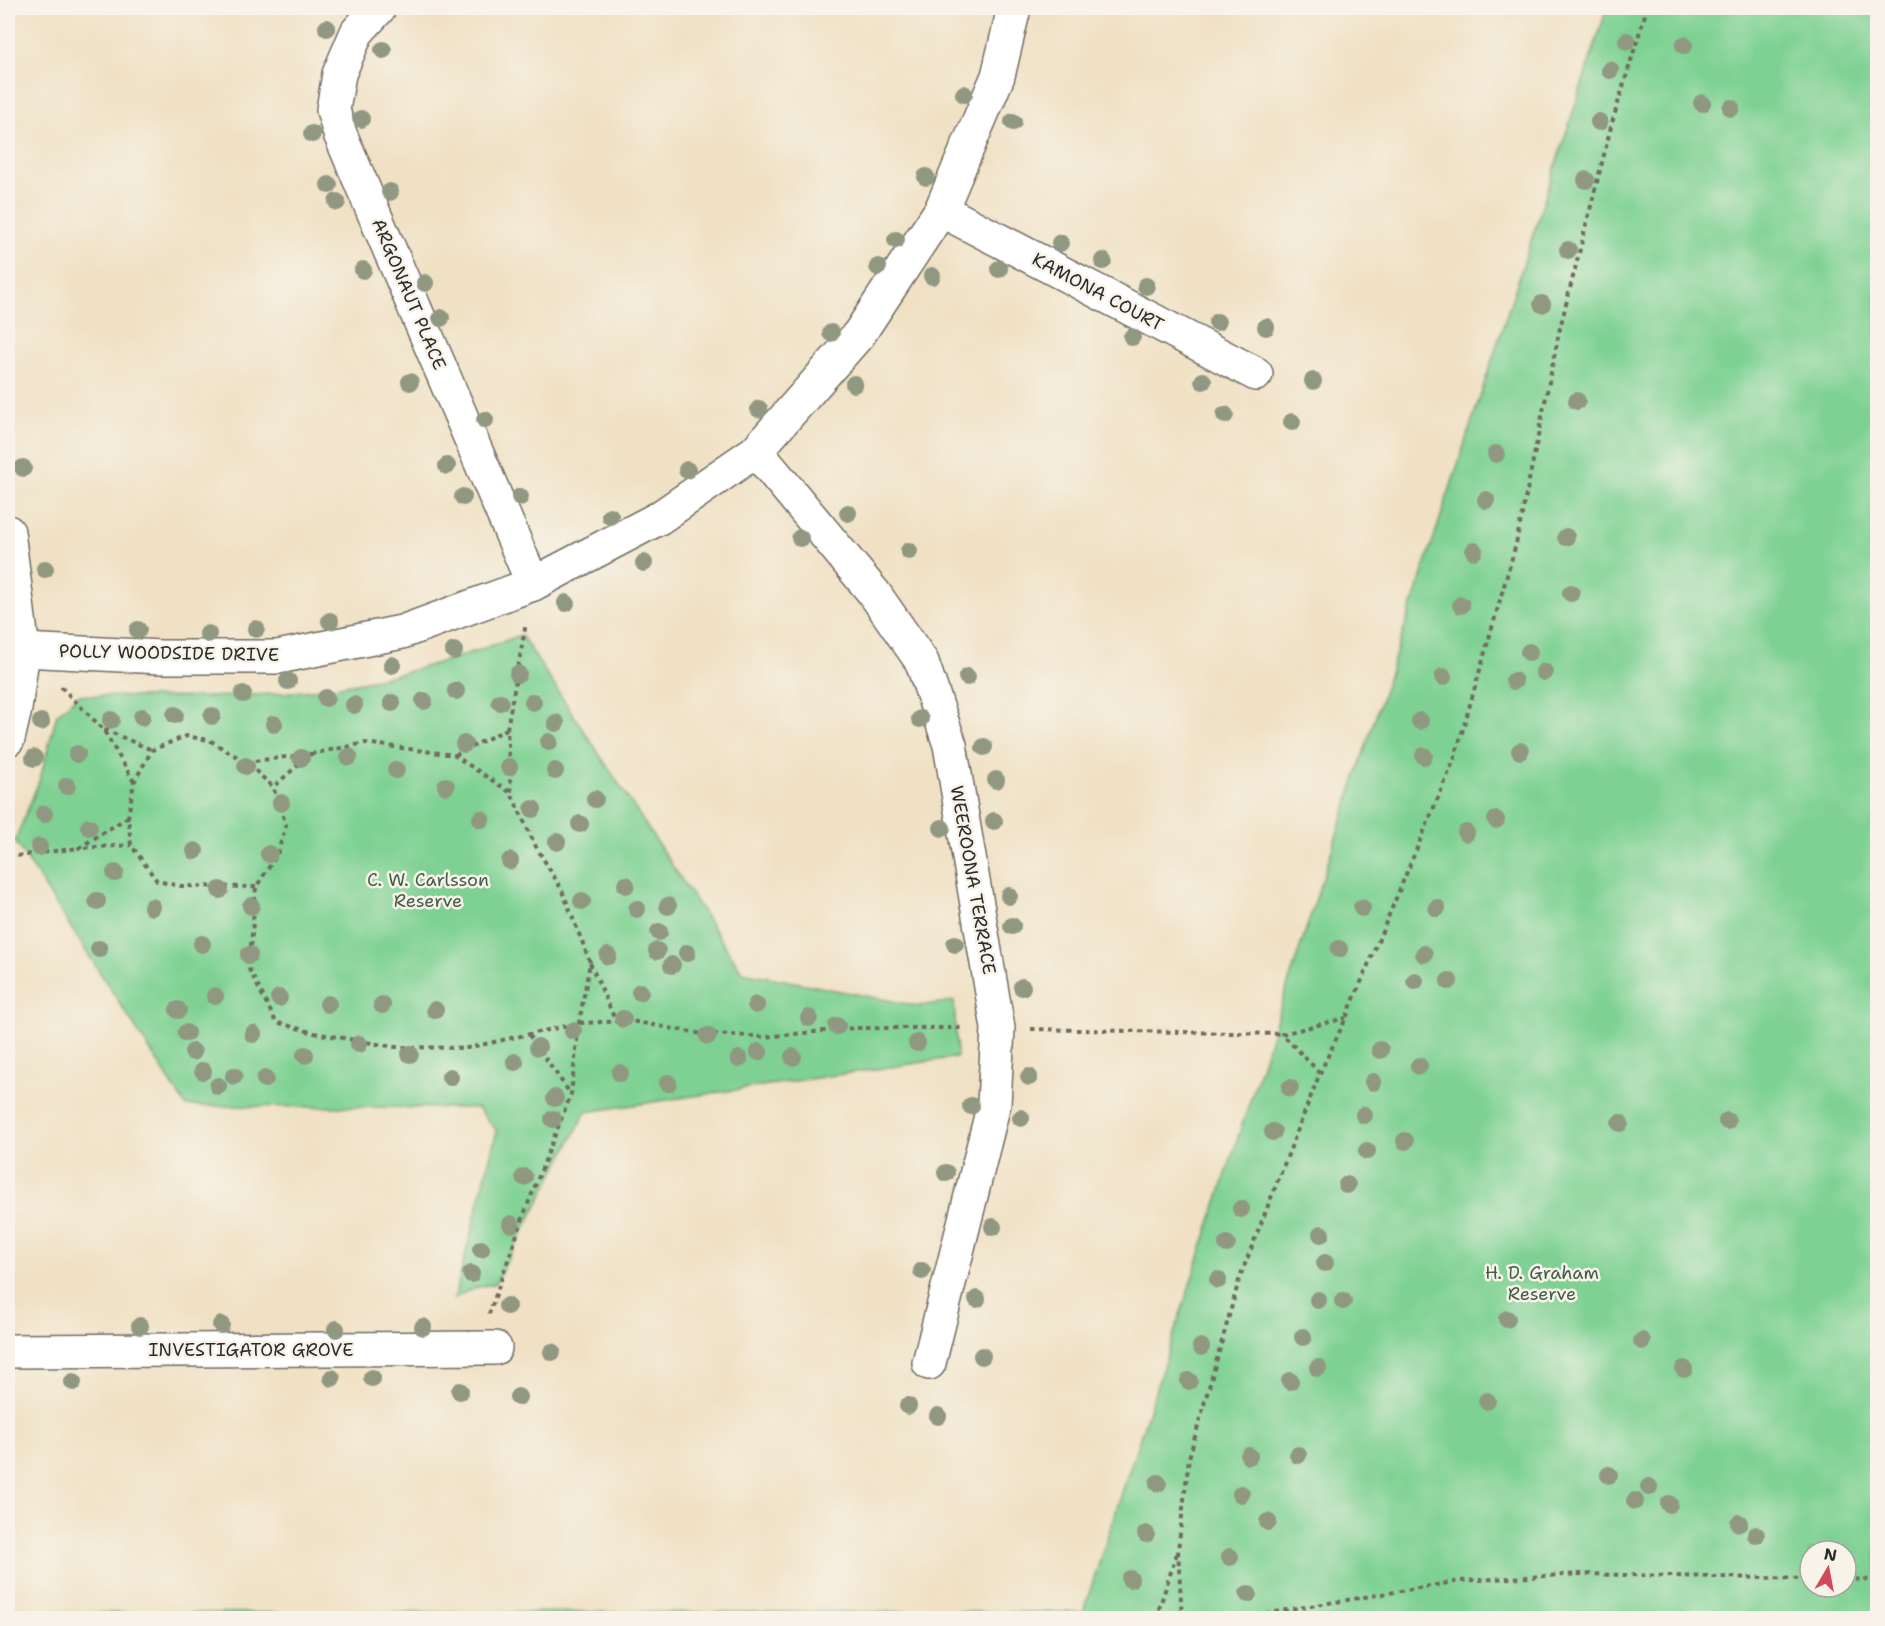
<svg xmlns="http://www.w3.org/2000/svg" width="1885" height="1626" viewBox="0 0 1885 1626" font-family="'Shantell Sans',sans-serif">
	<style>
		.green { fill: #7ed193; stroke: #547e5f; stroke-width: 1.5; fill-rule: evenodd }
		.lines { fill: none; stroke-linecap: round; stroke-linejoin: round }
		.street-casing { stroke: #706b61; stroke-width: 36 }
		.path { stroke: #706b61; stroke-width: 4; stroke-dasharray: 4.5 4.5; stroke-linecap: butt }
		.street { stroke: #fff; stroke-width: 33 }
		.tree { fill: #919881 }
		.labels { text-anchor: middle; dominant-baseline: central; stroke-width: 5; stroke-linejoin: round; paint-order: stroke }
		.street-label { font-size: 18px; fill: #2b2b2b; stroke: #f7f3e8 }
		.park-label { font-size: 18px; fill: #445d4a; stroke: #f7f3e8 }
	</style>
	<rect width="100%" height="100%" fill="#f7f3e8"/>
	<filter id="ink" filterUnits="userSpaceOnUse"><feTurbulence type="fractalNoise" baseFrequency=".0167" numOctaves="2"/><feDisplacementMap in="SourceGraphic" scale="12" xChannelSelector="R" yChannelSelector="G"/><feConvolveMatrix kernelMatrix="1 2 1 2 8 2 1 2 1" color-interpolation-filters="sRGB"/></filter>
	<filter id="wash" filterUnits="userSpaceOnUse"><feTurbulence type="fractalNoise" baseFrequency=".008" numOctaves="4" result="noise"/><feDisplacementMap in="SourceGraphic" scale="24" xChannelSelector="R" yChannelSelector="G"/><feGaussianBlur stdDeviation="1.35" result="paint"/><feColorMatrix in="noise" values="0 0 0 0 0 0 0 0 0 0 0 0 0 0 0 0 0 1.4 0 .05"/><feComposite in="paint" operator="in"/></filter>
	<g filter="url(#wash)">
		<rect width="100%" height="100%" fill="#f0e1c4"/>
		<g class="green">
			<path d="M1607 8H1877V1618H8V1613L1083 1612ZM1810 1551H1846V1587H1810Z"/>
			<path d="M521 635 742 972 918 1006 954 1001 957 1057 586 1112 495 1284C479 1285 467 1290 454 1299L497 1131 478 1108 186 1106 15 841 40 779 57 714 79 695C155 698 229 699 304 691 379 683 451 661 521 635Z"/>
		</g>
	</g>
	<g filter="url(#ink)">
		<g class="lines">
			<g class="street-casing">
				<g id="street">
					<path d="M379 8 357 32 339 74 333 110 340 134 533 584"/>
					<path d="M941 210 1256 374"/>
					<path d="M756 451 874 593 922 662 950 745 998 1028 994 1104 929 1363"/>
					<path d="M8 532 23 650 15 709 8 739"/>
					<path d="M23 650 161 657H278L402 632 533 584 659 518 756 451 859 334 941 210 998 76 1014 8"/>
					<path d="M8 1351 495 1348"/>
				</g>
			</g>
			<g class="path">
				<path d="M61 687 103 729"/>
				<path d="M507 729 526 623"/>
				<path d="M311 754 365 743 454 755 511 793 535 845 562 890 590 962 579 1023 571 1094 526 1209 489 1314"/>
				<path d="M455 755 507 729 511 792"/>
				<path d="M246 762 311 754 273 787"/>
				<path d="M134 782 103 729 152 750"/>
				<path d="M128 817 79 848 131 845"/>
				<path d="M8 857 79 848"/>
				<path d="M256 887 180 886 157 881 131 845 128 817 134 782 152 750 186 736 209 740 246 762 273 787 286 825 277 855 256 887 249 969 276 1022 314 1033 395 1047 467 1048 579 1023 631 1021 697 1033 765 1037 854 1028H963"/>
				<path d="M590 963 616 1022"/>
				<path d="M1031 1029 1282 1034"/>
				<path d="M529 1035 570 1093"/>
				<path d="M1320 1073 1282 1034 1346 1018"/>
				<path d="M1846 1579 1878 1580"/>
				<path d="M1156 1618 1177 1553"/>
				<path d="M1182 1618 1178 1550 1189 1458 1240 1277 1320 1073 1346 1018 1455 757 1516 544 1560 328 1612 123 1647 8"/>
				<path d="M1239 1618 1460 1581 1580 1574 1810 1579"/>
			</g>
			<use href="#street" class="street"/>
		</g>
		<g class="tree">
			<circle cx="327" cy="28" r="9"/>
			<circle cx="1627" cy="41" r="9"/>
			<circle cx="1684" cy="45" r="9"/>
			<circle cx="383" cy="50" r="9"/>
			<circle cx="1610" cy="70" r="9"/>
			<circle cx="964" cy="94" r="9"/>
			<circle cx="1702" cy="103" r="9"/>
			<circle cx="1731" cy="108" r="9"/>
			<circle cx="361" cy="119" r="9"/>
			<circle cx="1013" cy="122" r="9"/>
			<circle cx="1599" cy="122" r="9"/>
			<circle cx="312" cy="134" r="9"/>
			<circle cx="926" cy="177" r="9"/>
			<circle cx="1586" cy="180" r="9"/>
			<circle cx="329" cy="185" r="9"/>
			<circle cx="390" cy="192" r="9"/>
			<circle cx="337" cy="202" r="9"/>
			<circle cx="896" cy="240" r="9"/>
			<circle cx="1060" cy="243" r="9"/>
			<circle cx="1568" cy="250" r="9"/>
			<circle cx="1103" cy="261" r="9"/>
			<circle cx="878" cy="267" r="9"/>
			<circle cx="999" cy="269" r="9"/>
			<circle cx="363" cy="270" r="9"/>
			<circle cx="932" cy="276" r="9"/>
			<circle cx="425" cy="283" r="9"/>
			<circle cx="1146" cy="286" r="9"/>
			<circle cx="1542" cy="304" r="9"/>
			<circle cx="441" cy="318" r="9"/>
			<circle cx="1217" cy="322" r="9"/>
			<circle cx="1266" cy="327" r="9"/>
			<circle cx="831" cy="333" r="9"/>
			<circle cx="1132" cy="337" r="9"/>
			<circle cx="1203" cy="381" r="9"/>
			<circle cx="1313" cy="381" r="9"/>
			<circle cx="410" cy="382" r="9"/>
			<circle cx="854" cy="384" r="9"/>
			<circle cx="1577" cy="401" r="9"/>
			<circle cx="759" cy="409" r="9"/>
			<circle cx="1225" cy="415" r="9"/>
			<circle cx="485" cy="420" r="9"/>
			<circle cx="1292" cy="422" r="9"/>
			<circle cx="1496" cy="454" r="9"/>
			<circle cx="447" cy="466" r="9"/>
			<circle cx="23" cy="468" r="9"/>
			<circle cx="687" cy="470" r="9"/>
			<circle cx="463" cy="497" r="9"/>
			<circle cx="520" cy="497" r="9"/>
			<circle cx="1486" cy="500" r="9"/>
			<circle cx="848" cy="513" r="9"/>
			<circle cx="610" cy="516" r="9"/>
			<circle cx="1566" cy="537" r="9"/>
			<circle cx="800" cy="538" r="9"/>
			<circle cx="909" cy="551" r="9"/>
			<circle cx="1474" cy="551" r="9"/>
			<circle cx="644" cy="563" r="9"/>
			<circle cx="45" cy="569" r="9"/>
			<circle cx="1571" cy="593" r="9"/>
			<circle cx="566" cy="603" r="9"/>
			<circle cx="1461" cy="605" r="9"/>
			<circle cx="330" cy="621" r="9"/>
			<circle cx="256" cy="629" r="9"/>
			<circle cx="138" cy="630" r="9"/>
			<circle cx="208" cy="634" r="9"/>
			<circle cx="454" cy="651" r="9"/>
			<circle cx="1529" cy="652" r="9"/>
			<circle cx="392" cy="665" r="9"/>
			<circle cx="1544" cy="672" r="9"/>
			<circle cx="518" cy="674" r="9"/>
			<circle cx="967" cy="677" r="9"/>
			<circle cx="1443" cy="677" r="9"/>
			<circle cx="288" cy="681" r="9"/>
			<circle cx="1514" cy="681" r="9"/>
			<circle cx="456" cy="691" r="9"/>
			<circle cx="243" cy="694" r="9"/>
			<circle cx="326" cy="698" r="9"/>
			<circle cx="424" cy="701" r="9"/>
			<circle cx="500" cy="702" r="9"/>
			<circle cx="533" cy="702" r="9"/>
			<circle cx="392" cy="703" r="9"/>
			<circle cx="354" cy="705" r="9"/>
			<circle cx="175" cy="715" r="9"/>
			<circle cx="212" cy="716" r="9"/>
			<circle cx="142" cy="717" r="9"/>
			<circle cx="920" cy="719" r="9"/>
			<circle cx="111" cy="720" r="9"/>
			<circle cx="1420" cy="721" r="9"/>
			<circle cx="41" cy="722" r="9"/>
			<circle cx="556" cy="723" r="9"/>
			<circle cx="274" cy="724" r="9"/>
			<circle cx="549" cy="742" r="9"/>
			<circle cx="464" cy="744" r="9"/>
			<circle cx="984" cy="747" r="9"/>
			<circle cx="1520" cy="751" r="9"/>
			<circle cx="77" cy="754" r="9"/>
			<circle cx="1424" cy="756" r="9"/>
			<circle cx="349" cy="757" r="9"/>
			<circle cx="34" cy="758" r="9"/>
			<circle cx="301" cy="758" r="9"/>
			<circle cx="246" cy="766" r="9"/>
			<circle cx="509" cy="767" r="9"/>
			<circle cx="396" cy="770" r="9"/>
			<circle cx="555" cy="771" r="9"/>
			<circle cx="996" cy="780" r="9"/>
			<circle cx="67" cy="786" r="9"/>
			<circle cx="446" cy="786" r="9"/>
			<circle cx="595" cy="799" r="9"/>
			<circle cx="281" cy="803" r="9"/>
			<circle cx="533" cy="809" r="9"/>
			<circle cx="44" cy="814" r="9"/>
			<circle cx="481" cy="819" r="9"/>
			<circle cx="1496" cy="820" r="9"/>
			<circle cx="994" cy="821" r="9"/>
			<circle cx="580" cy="824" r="9"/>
			<circle cx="89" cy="827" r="9"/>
			<circle cx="942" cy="828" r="9"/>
			<circle cx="1466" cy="833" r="9"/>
			<circle cx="557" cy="842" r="9"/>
			<circle cx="39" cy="847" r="9"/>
			<circle cx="195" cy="851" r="9"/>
			<circle cx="269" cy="854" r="9"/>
			<circle cx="510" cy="861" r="9"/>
			<circle cx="115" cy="873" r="9"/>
			<circle cx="626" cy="885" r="9"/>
			<circle cx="220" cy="890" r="9"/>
			<circle cx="1009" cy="896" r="9"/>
			<circle cx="97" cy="901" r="9"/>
			<circle cx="582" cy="901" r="9"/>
			<circle cx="251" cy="906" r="9"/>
			<circle cx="668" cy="906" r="9"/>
			<circle cx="152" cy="907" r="9"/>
			<circle cx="1362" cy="908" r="9"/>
			<circle cx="1437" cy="908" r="9"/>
			<circle cx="637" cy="909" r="9"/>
			<circle cx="1012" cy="926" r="9"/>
			<circle cx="659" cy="932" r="9"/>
			<circle cx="202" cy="944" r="9"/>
			<circle cx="955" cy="944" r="9"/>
			<circle cx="99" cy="949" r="9"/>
			<circle cx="1339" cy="949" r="9"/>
			<circle cx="657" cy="951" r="9"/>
			<circle cx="687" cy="953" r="9"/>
			<circle cx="1424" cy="954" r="9"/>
			<circle cx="249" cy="955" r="9"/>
			<circle cx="608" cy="956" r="9"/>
			<circle cx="672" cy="965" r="9"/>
			<circle cx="1415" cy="981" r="9"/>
			<circle cx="1449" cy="981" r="9"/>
			<circle cx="1022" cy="987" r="9"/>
			<circle cx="640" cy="992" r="9"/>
			<circle cx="215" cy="996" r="9"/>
			<circle cx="279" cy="998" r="9"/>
			<circle cx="328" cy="1004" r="9"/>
			<circle cx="382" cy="1005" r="9"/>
			<circle cx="756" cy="1005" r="9"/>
			<circle cx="178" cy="1010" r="9"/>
			<circle cx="435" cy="1010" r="9"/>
			<circle cx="809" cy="1018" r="9"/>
			<circle cx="623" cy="1019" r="9"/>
			<circle cx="837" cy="1026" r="9"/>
			<circle cx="573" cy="1031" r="9"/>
			<circle cx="186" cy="1033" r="9"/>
			<circle cx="253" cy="1034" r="9"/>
			<circle cx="708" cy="1036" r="9"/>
			<circle cx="917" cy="1043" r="9"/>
			<circle cx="359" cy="1044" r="9"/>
			<circle cx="538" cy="1047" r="9"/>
			<circle cx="1380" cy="1050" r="9"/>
			<circle cx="193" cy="1052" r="9"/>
			<circle cx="759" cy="1052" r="9"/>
			<circle cx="410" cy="1054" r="9"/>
			<circle cx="305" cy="1055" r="9"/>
			<circle cx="793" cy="1057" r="9"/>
			<circle cx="739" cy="1059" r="9"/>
			<circle cx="515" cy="1062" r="9"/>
			<circle cx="1419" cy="1066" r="9"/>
			<circle cx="203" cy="1071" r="9"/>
			<circle cx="620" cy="1073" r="9"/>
			<circle cx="234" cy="1076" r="9"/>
			<circle cx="450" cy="1077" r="9"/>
			<circle cx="1029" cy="1077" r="9"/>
			<circle cx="265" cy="1079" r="9"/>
			<circle cx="1373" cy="1082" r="9"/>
			<circle cx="668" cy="1083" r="9"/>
			<circle cx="218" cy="1086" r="9"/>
			<circle cx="1290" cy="1088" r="9"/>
			<circle cx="555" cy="1098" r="9"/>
			<circle cx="971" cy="1106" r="9"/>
			<circle cx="1364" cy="1115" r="9"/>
			<circle cx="1021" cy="1118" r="9"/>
			<circle cx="553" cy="1119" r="9"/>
			<circle cx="1727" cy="1121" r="9"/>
			<circle cx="1620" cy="1123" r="9"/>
			<circle cx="1273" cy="1132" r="9"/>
			<circle cx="1405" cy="1141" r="9"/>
			<circle cx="1367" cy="1151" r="9"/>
			<circle cx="946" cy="1173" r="9"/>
			<circle cx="524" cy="1177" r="9"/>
			<circle cx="1347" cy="1185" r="9"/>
			<circle cx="1241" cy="1209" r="9"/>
			<circle cx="511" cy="1224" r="9"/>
			<circle cx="993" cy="1227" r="9"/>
			<circle cx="1321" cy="1234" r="9"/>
			<circle cx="1227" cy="1244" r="9"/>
			<circle cx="481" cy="1249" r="9"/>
			<circle cx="1325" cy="1263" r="9"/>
			<circle cx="922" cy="1271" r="9"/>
			<circle cx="471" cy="1274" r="9"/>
			<circle cx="1218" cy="1280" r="9"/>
			<circle cx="977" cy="1299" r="9"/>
			<circle cx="1318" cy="1300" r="9"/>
			<circle cx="1343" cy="1301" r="9"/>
			<circle cx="507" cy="1306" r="9"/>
			<circle cx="1507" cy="1319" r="9"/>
			<circle cx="221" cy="1325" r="9"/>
			<circle cx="140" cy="1326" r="9"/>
			<circle cx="423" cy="1327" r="9"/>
			<circle cx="336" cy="1329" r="9"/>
			<circle cx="1303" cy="1337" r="9"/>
			<circle cx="1642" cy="1341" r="9"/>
			<circle cx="1201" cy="1347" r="9"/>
			<circle cx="552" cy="1352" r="9"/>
			<circle cx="982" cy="1356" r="9"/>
			<circle cx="1318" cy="1368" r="9"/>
			<circle cx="1684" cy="1369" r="9"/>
			<circle cx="332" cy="1378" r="9"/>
			<circle cx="372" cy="1378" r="9"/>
			<circle cx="1189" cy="1381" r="9"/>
			<circle cx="1290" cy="1381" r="9"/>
			<circle cx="73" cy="1382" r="9"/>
			<circle cx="460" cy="1391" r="9"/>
			<circle cx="518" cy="1397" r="9"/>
			<circle cx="1487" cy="1401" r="9"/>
			<circle cx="908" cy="1406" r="9"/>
			<circle cx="938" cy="1416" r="9"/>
			<circle cx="1298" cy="1455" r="9"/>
			<circle cx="1249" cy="1456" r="9"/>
			<circle cx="1609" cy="1475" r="9"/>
			<circle cx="1158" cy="1483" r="9"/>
			<circle cx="1649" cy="1487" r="9"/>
			<circle cx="1241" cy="1494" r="9"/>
			<circle cx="1635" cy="1501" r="9"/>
			<circle cx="1669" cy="1504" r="9"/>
			<circle cx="1268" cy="1522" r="9"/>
			<circle cx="1739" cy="1523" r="9"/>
			<circle cx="1146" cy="1534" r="9"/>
			<circle cx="1756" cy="1535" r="9"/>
			<circle cx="1230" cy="1557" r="9"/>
			<circle cx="1130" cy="1579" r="9"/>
			<circle cx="1248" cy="1594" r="9"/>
		</g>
	</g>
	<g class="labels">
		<g class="street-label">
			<text transform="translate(1098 292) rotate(28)">KAMONA COURT</text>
			<text transform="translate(409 294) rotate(67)">ARGONAUT PLACE</text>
			<text transform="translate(169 653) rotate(1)">POLLY WOODSIDE DRIVE</text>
			<text transform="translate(973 880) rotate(80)">WEEROONA TERRACE</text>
			<text x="251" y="1350">INVESTIGATOR GROVE</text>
		</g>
		<g class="park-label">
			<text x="428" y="880">C. W. Carlsson<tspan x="428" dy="21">Reserve</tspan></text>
			<text x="1542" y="1273">H. D. Graham<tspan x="1542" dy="21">Reserve</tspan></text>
		</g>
	</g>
	<rect width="1885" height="1626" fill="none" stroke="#f7f3e8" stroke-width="30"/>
	<g transform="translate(1828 1569) rotate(10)"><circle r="28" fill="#f7f3e8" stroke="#a5a39c" stroke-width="1.5"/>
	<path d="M0-4.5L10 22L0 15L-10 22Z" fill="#d1495b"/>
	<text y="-9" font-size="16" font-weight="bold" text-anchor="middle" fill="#2b2b2b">N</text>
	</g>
</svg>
